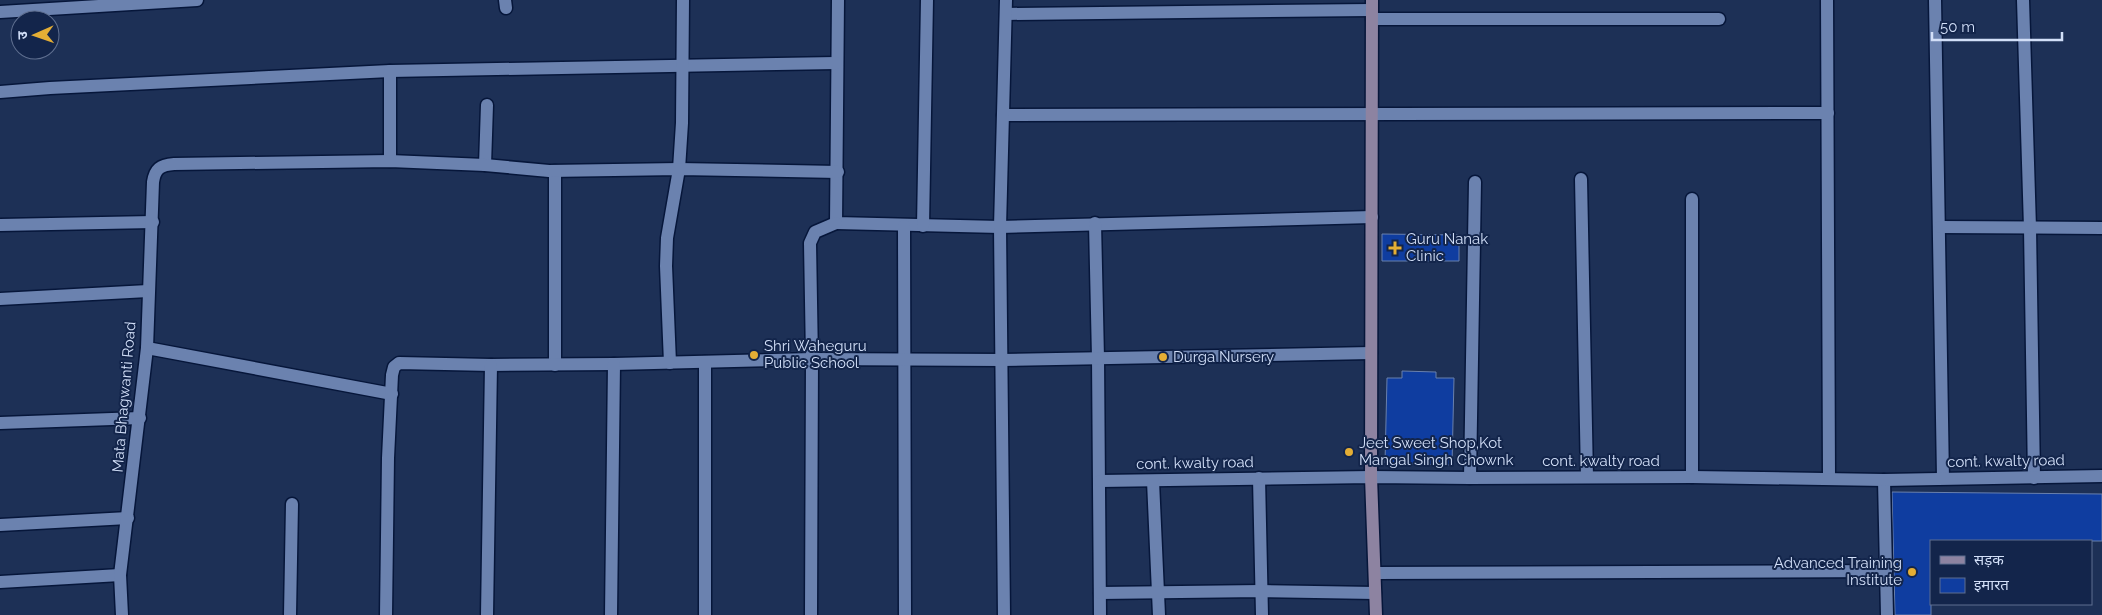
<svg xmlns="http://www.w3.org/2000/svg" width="2102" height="615" viewBox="0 0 2102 615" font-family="Raleway,'Noto Sans Devanagari',sans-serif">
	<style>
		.building { fill: #0f3da0; stroke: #6980ad }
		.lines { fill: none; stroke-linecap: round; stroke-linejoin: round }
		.street-casing { stroke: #06163a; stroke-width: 15 }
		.secondary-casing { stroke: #06163a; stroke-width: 15 }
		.street { stroke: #6b82af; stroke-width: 12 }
		.secondary { stroke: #8d83a1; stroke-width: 12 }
		.poi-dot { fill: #e4ae35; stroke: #13254b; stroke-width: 2 }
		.labels { text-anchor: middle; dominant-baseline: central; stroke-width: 4; stroke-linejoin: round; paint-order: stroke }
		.poi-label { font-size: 15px; fill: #d2dff8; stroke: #13254b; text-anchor: start }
		.street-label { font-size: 15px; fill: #d2dff8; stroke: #13254b }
	</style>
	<rect width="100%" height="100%" fill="#1d3056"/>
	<g class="building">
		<path d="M1382 234 1459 235V261H1382Z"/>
		<path d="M1402 371 1436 372V378H1454L1452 465 1385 463 1387 378H1402Z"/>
		<path d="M1892 492 2102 494V541H1931V615H1895Z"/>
	</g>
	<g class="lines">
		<g class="street-casing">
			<g id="street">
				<path d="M505 0 506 8"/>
				<path d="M838 0 836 223 1000 227 1372 217"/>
				<path d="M1827 0 1829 478"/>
				<path d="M1935 0 1943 478"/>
				<path d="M2023 0 2030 228 2034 478"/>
				<path d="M0 12 197 0"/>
				<path d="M1006 14 1371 10"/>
				<path d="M1372 19H1719"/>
				<path d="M0 92 50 88 390 71 836 63"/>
				<path d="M1003 115 1828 113"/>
				<path d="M390 161V71"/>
				<path d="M485 165 487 105"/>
				<path d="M1581 179 1587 477"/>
				<path d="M1692 199V477"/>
				<path d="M1095 223 1098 358 1100 615"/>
				<path d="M0 225 153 222"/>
				<path d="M904 226 905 615"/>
				<path d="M923 226 927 0"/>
				<path d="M1940 227 2102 228"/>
				<path d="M0 299 148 291"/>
				<path d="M147 348 392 394"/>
				<path d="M670 363 666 266 667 238 679 169 682 123 683 0"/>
				<path d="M555 365V171"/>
				<path d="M0 423 140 418"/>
				<path d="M1259 478 1262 615"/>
				<path d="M1470 478 1475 182"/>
				<path d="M1884 480 1887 615"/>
				<path d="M1100 481 1371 477 1470 478 1692 477 1884 480 2102 476"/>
				<path d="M1153 481 1159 615"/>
				<path d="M0 525 128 518"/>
				<path d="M1375 573 1886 571"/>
				<path d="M0 582 120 575"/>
				<path d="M1100 593 1261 591 1375 593"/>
				<path d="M122 615 120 575 147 348 153 182C155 169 160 165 174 164L390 161 485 165 549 171 679 169 838 172"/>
				<path d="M290 615 292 504"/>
				<path d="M386 615 388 458 392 375 394 367 399 363 491 365 614 364 812 359 1002 360 1371 353"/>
				<path d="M487 615 491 365"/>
				<path d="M611 615 614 364"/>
				<path d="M705 615V362"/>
				<path d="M811 615 812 359 810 243 815 232 836 223"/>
				<path d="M1004 615 1000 227 1006 0"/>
			</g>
		</g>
		<g class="secondary-casing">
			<path id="secondary" d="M1372 0 1371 477 1376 615"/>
		</g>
		<use href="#street" class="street"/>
		<use href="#secondary" class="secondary"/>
	</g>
	<g class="poi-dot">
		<path d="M1392.5 240.5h5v5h5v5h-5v5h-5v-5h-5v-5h5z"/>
		<circle cx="754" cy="355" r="5"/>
		<circle cx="1163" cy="357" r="5"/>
		<circle cx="1349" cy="452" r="5"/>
		<circle cx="1912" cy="572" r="5"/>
	</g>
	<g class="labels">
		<g class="poi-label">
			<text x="1406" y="239">Guru Nanak<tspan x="1406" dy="17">Clinic</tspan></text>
			<text x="764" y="346">Shri Waheguru<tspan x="764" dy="17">Public School</tspan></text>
			<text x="1173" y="357">Durga Nursery</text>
			<text x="1359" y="443">Jeet Sweet Shop,Kot<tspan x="1359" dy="17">Mangal Singh Chownk</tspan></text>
			<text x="1902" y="563" text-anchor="end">Advanced Training<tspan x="1902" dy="17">Institute</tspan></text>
		</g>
		<g class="street-label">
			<text transform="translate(124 397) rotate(-85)">Mata Bhagwanti Road</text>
			<text x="1601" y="461">cont. kwalty road</text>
			<text transform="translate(2006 461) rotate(-1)">cont. kwalty road</text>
			<text transform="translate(1195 463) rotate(-1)">cont. kwalty road</text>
		</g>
	</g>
	<rect x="1930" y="540" width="162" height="65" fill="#13254b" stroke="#5f6f90"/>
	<rect x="1940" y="556" width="25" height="8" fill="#8d83a1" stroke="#5f6f90"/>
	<text x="1974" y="565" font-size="15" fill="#d2dff8">सड़क</text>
	<rect x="1940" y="578" width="25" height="15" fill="#0f3da0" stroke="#5f6f90"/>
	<text x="1974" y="590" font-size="15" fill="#d2dff8">इमारत</text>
	<g transform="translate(35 35) rotate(268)"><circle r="24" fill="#13254b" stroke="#5f6f90"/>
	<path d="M0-4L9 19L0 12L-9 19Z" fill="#e4ae35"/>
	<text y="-8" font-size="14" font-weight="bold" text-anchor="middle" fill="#d2dff8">उ</text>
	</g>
	<path d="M1932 32v8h130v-8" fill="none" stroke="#d2dff8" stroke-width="2.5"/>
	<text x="1940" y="32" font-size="15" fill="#d2dff8" stroke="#13254b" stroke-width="4" paint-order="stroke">50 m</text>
</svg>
